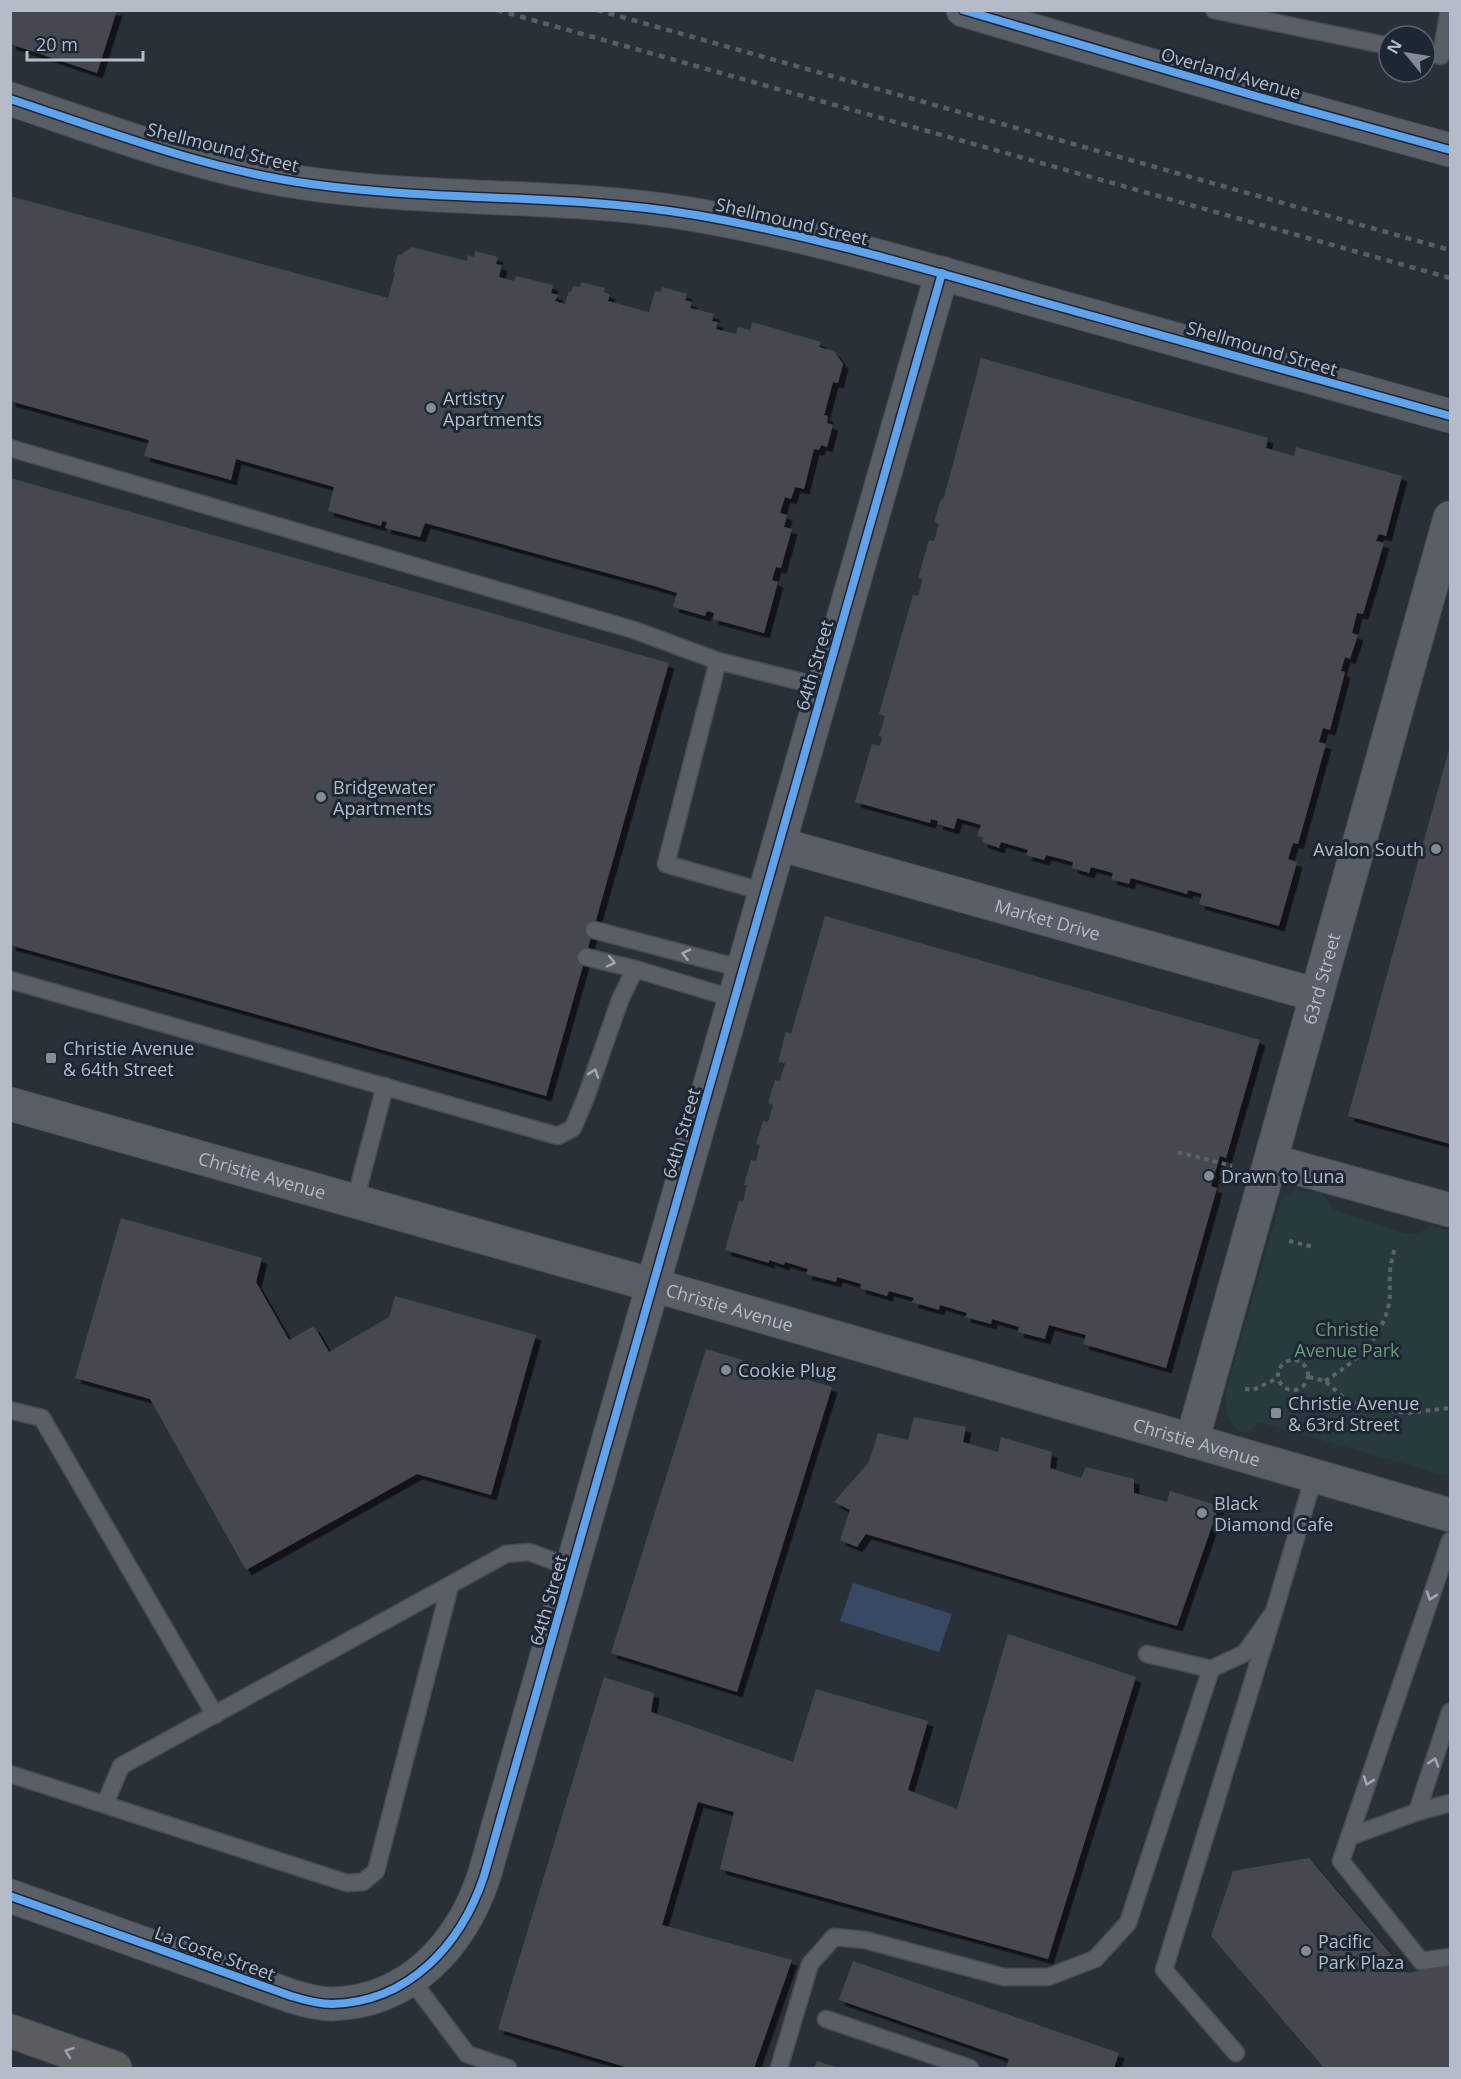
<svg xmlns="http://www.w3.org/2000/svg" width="1461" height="2079" viewBox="0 0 1461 2079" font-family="'Open Sans',sans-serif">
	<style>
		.green { fill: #273a3e }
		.water { fill: #384963 }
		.building { fill: #444950; filter: url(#shadow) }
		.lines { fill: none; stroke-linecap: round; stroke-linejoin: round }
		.lane-casing { stroke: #484c53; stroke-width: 19 }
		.street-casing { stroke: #484c53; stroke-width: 35 }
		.secondary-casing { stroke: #484c53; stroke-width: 35 }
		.highway-casing { stroke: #474c53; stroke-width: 35 }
		.path { stroke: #5d636a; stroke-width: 4; stroke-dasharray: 4.5 4.5; stroke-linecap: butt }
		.lane { stroke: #5a5e66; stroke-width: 16 }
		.street { stroke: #5a5e66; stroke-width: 33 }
		.secondary { stroke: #595d64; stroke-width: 33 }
		.highway { stroke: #5a5d60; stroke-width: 33 }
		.rail { stroke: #595d64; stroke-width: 4.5; stroke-dasharray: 6 6; stroke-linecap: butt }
		.cycleway-casing { stroke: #1d2633; stroke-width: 11 }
		.cycleway { stroke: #60a3ed; stroke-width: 8 }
		.oneway { stroke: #a2a9b5 }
		.oneway2 { stroke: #9ea4af }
		.poi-dot { fill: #848b96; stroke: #1d2633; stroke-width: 2 }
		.labels { text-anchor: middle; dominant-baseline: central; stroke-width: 6; stroke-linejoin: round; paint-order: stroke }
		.street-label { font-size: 18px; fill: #b4bcc9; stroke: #1d2633 }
		.poi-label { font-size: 18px; fill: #b4bcc9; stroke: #1d2633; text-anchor: start }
		.park-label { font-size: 18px; fill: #6b9a76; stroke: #1d2633 }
	</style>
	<defs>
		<filter id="shadow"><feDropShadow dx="5.5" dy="5.5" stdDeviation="0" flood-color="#0009"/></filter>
	</defs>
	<rect width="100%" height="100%" fill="#2a3038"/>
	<path class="green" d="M1295 1190 1321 1193 1334 1210 1406 1234H1416L1432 1226 1450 1231V1477L1259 1422C1239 1450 1222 1413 1226 1391L1280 1203 1283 1197Z"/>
	<path class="water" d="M853 1583 952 1614 939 1652 840 1621Z"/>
	<g class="building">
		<path d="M10 10H117L97 73 10 44Z"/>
		<path d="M10 196 388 298 395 273 393 272 398 254 400 255 412 247 467 261 468 255 474 257 475 251 498 257 496 264 502 265 499 277 514 281 516 276 553 285 551 293 558 295 555 301 565 304 569 291 571 292 573 286 580 287 581 282 605 288 604 292 610 294 608 301 649 312 655 291 661 292 662 287 687 294 685 300 692 302 690 308 714 314 712 321 718 322 716 329 736 334 738 327 750 330 752 322 821 342 819 347 834 351 843 364 838 383 833 382 824 415 828 416 827 423 833 425 827 447 821 445 819 450 814 449 804 489 795 487 791 499 785 497 780 513 787 515 784 527 792 529 781 568 776 567 772 580 778 582 764 633 713 619 714 613 707 611 705 616 673 607 677 593 658 587 425 523 420 537 385 528 387 522 382 521 381 526 328 511 334 487 236 459 231 480 144 456 149 440 10 401Z"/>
		<path d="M981 358 1268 438 1266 448 1294 456 1296 447 1402 476 1386 536 1379 534 1376 541 1384 543 1363 614 1357 613 1352 633 1358 635 1350 659 1345 657 1341 671 1345 672 1330 730 1323 728 1319 742 1326 744 1298 844 1293 843 1288 859 1297 862 1279 926 1199 904 1202 894 1188 890 1187 894 1131 878 1129 884 1111 879 1113 873 1091 867 1089 873 1072 868 1073 862 1046 855 1044 860 1026 855 1028 850 1001 842 999 848 982 842 983 837 977 836 981 825 957 818 954 829 937 824 938 821 931 819 930 823 855 802 872 744 880 746 882 737 879 736 885 716 879 714 913 595 918 596 923 579 918 578 929 540 934 541 939 524 934 522 941 499 943 500 953 464Z"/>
		<path d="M10 478 669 663 546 1096 10 945Z"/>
		<path d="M1450 746V1144L1348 1116Z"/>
		<path d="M825 916 1260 1040 1226 1158 1220 1156 1211 1186 1217 1188 1166 1368 1083 1344 1086 1335 1049 1325 1045 1339 1018 1332 1019 1327 992 1319 991 1324 965 1317 967 1313 940 1305 939 1310 912 1302 914 1298 889 1291 887 1296 860 1288 861 1284 837 1277 836 1282 806 1274 808 1269 785 1262 784 1265 769 1260V1263L725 1250 739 1201 743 1202 747 1185H744L751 1160 756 1161 760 1145 756 1144 763 1121 768 1122 773 1105 768 1103 775 1080 780 1081 785 1063 778 1062 786 1032 791 1034Z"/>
		<path d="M121 1218 262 1258 256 1282 289 1340 314 1326 329 1352 389 1317 395 1296 536 1335 491 1495 417 1474 246 1570 150 1399 75 1378Z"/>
		<path d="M706 1349 832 1387 737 1692 611 1653Z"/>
		<path d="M914 1417 966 1427 963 1442 998 1452 1001 1437 1052 1452 1050 1468 1081 1478 1086 1467 1134 1479V1493L1167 1502 1170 1491 1219 1506 1177 1626 866 1534 857 1547 840 1540 850 1510 834 1502 869 1462 878 1433 908 1440Z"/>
		<path d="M1008 1634 1136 1677 1048 1959 720 1869 734 1812 698 1802 662 1925 792 1960 754 2068H629L498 2029 604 1677 654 1693 651 1712 793 1762 816 1689 928 1721 908 1790 957 1809Z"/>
		<path d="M1309 1858 1407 1973 1450 1965V2068H1324L1211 1936 1233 1871Z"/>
		<path d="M853 1961 1119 2053 1114 2068H1006L1009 2059 839 2000Z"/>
		<path d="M817 2061 838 2068H814Z"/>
	</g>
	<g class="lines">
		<g class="lane-casing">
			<g id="lane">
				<path d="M1214 10 1389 46"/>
				<path d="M1425 53 1441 56 1449 10"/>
				<path d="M10 448 634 630 718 661"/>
				<path d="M765 892 666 864 718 661 823 687"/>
				<path d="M594 930 743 969"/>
				<path d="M586 957 635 969"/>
				<path d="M10 980 558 1136 573 1128 586 1097 620 1000 635 969 735 999"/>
				<path d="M355 1201 385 1086"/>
				<path d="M10 1410 42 1418 215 1715"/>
				<path d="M1450 1541 1341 1861 1421 1961 1450 1957"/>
				<path d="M1147 1654 1211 1669 1245 1653 1274 1612 1314 1476"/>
				<path d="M10 1774 347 1883 363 1882 376 1871 450 1586"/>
				<path d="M105 1804 121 1766 506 1554 529 1552 573 1568"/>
				<path d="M1417 1812 1450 1712"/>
				<path d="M1349 1837 1417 1812 1450 1803"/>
				<path d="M410 1978 467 2054 508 2068"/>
				<path d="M826 2019 970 2068"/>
				<path d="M1236 2053 1164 1970 1274 1612"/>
				<path d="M779 2068 810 1964 834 1937 865 1940 1004 1977H1048L1095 1959 1128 1923 1211 1669"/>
			</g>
		</g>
		<g class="street-casing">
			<g id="street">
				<path d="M963 10 1259 97 1450 150"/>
				<path id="s1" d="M779 844 1317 995"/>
				<path d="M1271 1161 1450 1210"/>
				<path id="s2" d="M1192 1441 1450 518"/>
				<path d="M10 1896 291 1996C304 2000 318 2004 332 2004 409 2002 461 1945 484 1876L942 273"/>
			</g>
		</g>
		<g class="secondary-casing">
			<g id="secondary">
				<path d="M10 99C109 132 208 170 311 184 439 202 568 193 696 215 812 235 929 270 1042 302 1178 340 1314 378 1450 416"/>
				<path id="s3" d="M10 1104 702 1299 1450 1515"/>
			</g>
		</g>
		<g class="highway-casing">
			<path id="highway" d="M10 2031 115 2068"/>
		</g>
		<g class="path">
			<path d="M1178 1152 1232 1166"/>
			<path d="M1289 1241 1314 1247"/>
			<circle cx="1293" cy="1375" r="15"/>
			<path d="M1309 1377 1325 1381 1342 1396 1354 1403 1380 1410 1407 1413 1450 1408"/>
			<path d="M1325 1381C1355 1362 1382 1340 1389 1303 1391 1293 1389 1284 1390 1274 1390 1265 1393 1256 1395 1247"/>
			<path d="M1245 1389 1253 1390 1278 1378"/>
		</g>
		<use href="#lane" class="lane"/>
		<use href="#street" class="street"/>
		<use href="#secondary" class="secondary"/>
		<use href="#highway" class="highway"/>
		<g class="rail">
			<path d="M497 10 1450 278"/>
			<path d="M597 10 1450 250"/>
		</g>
		<g class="cycleway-casing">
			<g id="cycleway">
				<path d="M963 10 1259 97 1450 150"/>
				<path d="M10 99C109 132 208 170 311 184 439 202 568 193 696 215 812 235 929 270 1042 302 1178 340 1314 378 1450 416"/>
				<path d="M10 1896 291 1996C304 2000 318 2004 332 2004 409 2002 461 1945 484 1876L942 273"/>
			</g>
		</g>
		<use href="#cycleway" class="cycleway"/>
	</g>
	<defs><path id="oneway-chevron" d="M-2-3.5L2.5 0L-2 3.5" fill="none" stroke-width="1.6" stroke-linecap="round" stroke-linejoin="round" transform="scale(1.5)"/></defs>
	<g class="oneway">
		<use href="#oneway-chevron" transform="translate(686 954) rotate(-166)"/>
		<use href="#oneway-chevron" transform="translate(611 962) rotate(13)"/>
		<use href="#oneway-chevron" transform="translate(594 1073) rotate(-71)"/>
		<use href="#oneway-chevron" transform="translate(1431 1596) rotate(109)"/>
		<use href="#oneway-chevron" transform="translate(1434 1762) rotate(-72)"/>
		<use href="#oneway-chevron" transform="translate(1368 1781) rotate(109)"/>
	</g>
	<use class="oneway2" href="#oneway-chevron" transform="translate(69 2052) rotate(-160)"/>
	<g class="poi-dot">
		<circle cx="431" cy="408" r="6"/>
		<circle cx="321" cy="797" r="6"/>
		<circle cx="1436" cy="849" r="6"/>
		<rect x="45" y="1052" width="12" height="12" rx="3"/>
		<circle cx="1209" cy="1176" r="6"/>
		<circle cx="726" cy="1370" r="6"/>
		<rect x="1270" y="1407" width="12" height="12" rx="3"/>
		<circle cx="1202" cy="1513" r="6"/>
		<circle cx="1306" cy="1951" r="6"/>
	</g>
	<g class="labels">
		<g class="street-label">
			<text transform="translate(1231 73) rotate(16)">Overland Avenue</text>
			<text transform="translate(223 147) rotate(14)">Shellmound Street</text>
			<text transform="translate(792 221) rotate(13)">Shellmound Street</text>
			<text transform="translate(1262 348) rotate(16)">Shellmound Street</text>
			<text transform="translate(814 665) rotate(-74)">64th Street</text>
			<text stroke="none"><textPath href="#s1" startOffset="279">Market Drive</textPath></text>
			<text stroke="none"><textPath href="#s2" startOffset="480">63rd Street</textPath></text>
			<text transform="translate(681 1133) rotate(-74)">64th Street</text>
			<text stroke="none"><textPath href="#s3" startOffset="262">Christie Avenue</textPath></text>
			<text stroke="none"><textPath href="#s3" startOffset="748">Christie Avenue</textPath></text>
			<text stroke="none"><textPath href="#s3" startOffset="1234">Christie Avenue</textPath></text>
			<text transform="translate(548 1600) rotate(-74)">64th Street</text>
			<text transform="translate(215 1953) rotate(20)">La Coste Street</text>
		</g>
		<g class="poi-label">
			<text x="443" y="398">Artistry<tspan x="443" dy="21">Apartments</tspan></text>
			<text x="333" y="787">Bridgewater<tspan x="333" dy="21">Apartments</tspan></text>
			<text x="1424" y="849" text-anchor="end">Avalon South</text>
			<text x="63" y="1048">Christie Avenue<tspan x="63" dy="21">&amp; 64th Street</tspan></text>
			<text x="1221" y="1176">Drawn to Luna</text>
			<text x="738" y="1370">Cookie Plug</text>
			<text x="1288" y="1403">Christie Avenue<tspan x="1288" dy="21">&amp; 63rd Street</tspan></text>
			<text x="1214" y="1503">Black<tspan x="1214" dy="21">Diamond Cafe</tspan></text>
			<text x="1318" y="1941">Pacific<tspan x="1318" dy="21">Park Plaza</tspan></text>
		</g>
		<g class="park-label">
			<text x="1347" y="1329">Christie<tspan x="1347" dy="21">Avenue Park</tspan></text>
		</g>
	</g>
	<rect width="1461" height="2079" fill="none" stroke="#b4bcc9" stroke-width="24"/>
	<g transform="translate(1407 54) rotate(300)"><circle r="28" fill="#1d2633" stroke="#59626f" stroke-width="1.5"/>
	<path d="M0-4.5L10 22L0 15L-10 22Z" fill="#848b96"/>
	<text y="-9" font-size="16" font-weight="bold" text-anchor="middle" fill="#b4bcc9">N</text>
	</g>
	<path d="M27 51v9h116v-9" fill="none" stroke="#b4bcc9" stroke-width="3"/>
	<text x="36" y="51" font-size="18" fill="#b4bcc9" stroke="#1d2633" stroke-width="4.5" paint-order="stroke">20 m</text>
</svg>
